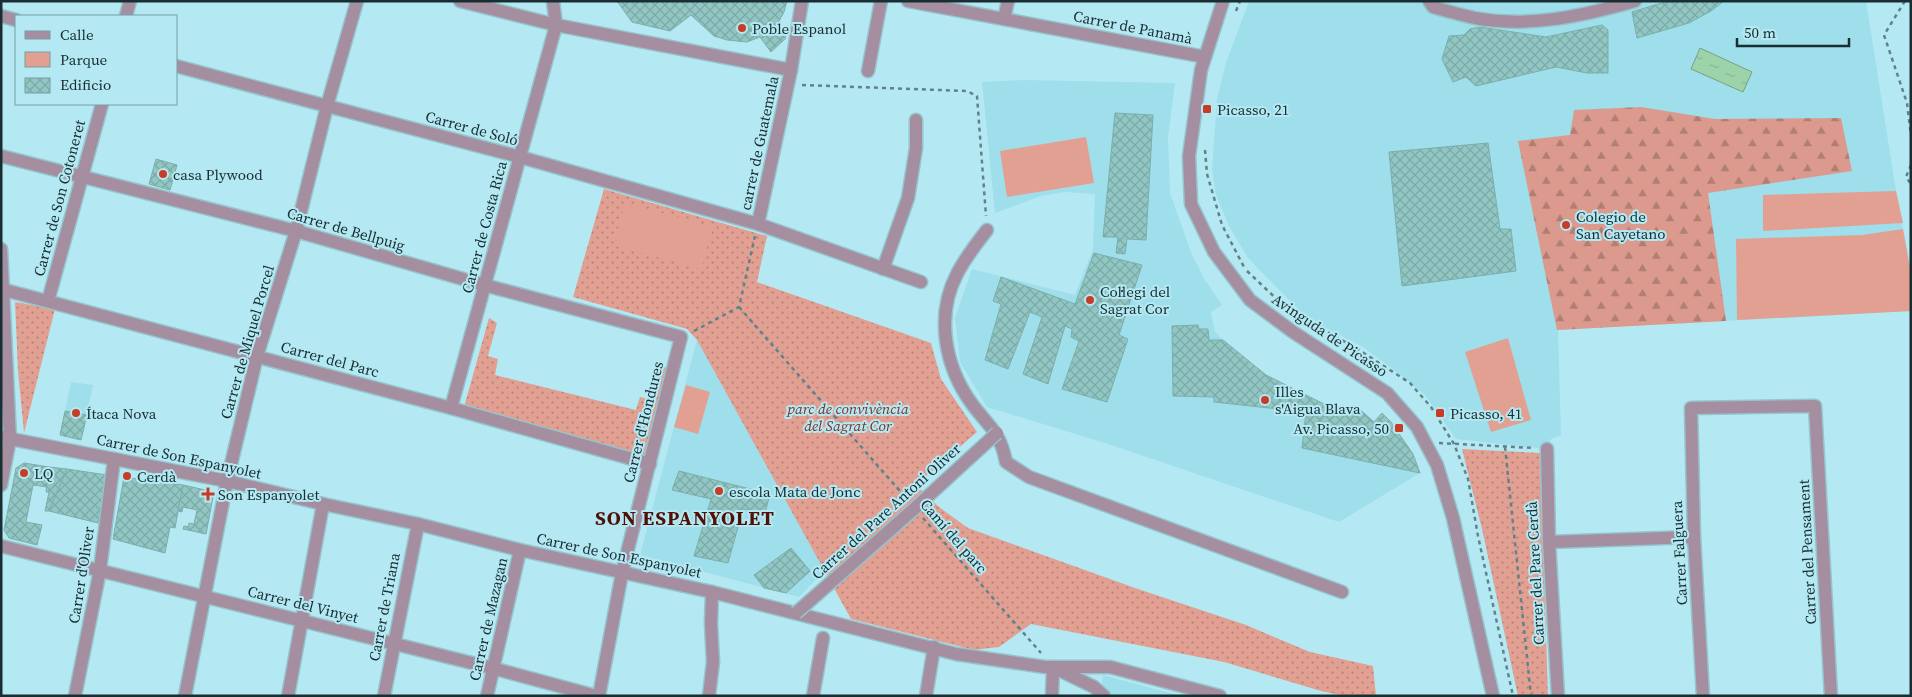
<svg xmlns="http://www.w3.org/2000/svg" width="1912" height="697" viewBox="0 0 1912 697" font-family="'Source Serif 4',serif">
	<style>
		.built { fill: #9fdeeb }
		.green { fill: url(#green-dots) }
		.forest { fill: url(#forest-firs) }
		.pitch { fill: #e2a093 }
		.water { fill: url(#water-ripples); stroke: #75a285 }
		.building { fill: url(#building-cross-hatch); stroke: #7aafac }
		.lines { fill: none; stroke-linecap: round; stroke-linejoin: round }
		.minor-casing { stroke: #95c4cc; stroke-width: 15 }
		.path { stroke: #60838a; stroke-width: 2.5; stroke-dasharray: 4 4; stroke-linecap: butt }
		.minor { stroke: #a48ea0; stroke-width: 12 }
		.minor-bridge-casing { stroke: #95c4cc; stroke-width: 15; stroke-linecap: butt }
		.minor-bridge { stroke: #a48ea0; stroke-width: 12 }
		.poi-dot { fill: #c83c27; stroke: #b4e9f3; stroke-width: 2 }
		.labels { text-anchor: middle; dominant-baseline: central; stroke-width: 4; stroke-linejoin: round; paint-order: stroke }
		.street-label { font-size: 15px; fill: #192e32; stroke: #b4e9f3 }
		.poi-label { font-size: 15px; fill: #192e32; stroke: #b4e9f3; text-anchor: start }
		.park-label { font-size: 15px; font-style: italic; fill: #7f3124; stroke: #b4e9f3 }
		.district-label { font-size: 20px; font-weight: bold; letter-spacing: 1px; fill: #520f05; stroke: #b4e9f3 }
	</style>
	<defs>
		<pattern id="green-dots" width="8" height="8" patternUnits="userSpaceOnUse" patternTransform="scale(1.25)"><rect width="8" height="8" fill="#e2a093"/><path d="M2 2h.1M6 6h.1" fill="none" stroke="#b68379" stroke-width="1.8" stroke-linecap="round"/></pattern>
		<pattern id="forest-firs" width="22" height="20" patternUnits="userSpaceOnUse" patternTransform="scale(1.25)"><rect width="22" height="20" fill="#db9a8d"/><path d="M5 1l3.5 6h-7zM16 11l3.5 6h-7z" fill="#b17e74"/></pattern>
		<pattern id="water-ripples" width="26" height="14" patternUnits="userSpaceOnUse" patternTransform="scale(1.25)"><rect width="26" height="14" fill="#9cd3a9"/><path d="M2 4q2-2 4 0t4 0M15 11q2-2 4 0t4 0" fill="none" stroke="#86b592"/></pattern>
		<pattern id="building-cross-hatch" width="8" height="8" patternUnits="userSpaceOnUse" patternTransform="scale(1.25)"><rect width="8" height="8" fill="#91c6c3"/><path d="M0 0l8 8M0 8l8-8" fill="none" stroke="#7caaa8"/></pattern>
	</defs>
	<rect width="100%" height="100%" fill="#b4e9f3"/>
	<g class="built">
		<path d="M1249 1H1866L1896 191 1911 273V311L1558 330 1561 435 1551 439 1547 449 1456 439 1425 395 1402 376 1363 347 1326 328 1300 311 1248 258 1229 226 1216 195 1212 169 1217 99 1226 63Z"/>
		<path d="M1024 80 1175 83 1168 136 1170 193 1192 255 1205 280 1222 305 1211 312 1215 332 1223 340H1209L1199 329 1172 326 1173 396 1214 397V402L1306 412 1420 473 1339 522 1108 444 987 407 960 362 955 318 972 269 1075 295 1093 249 1095 194 1065 192 1041 196 995 213 982 82Z"/>
		<path d="M697 340 825 570 799 597 640 555Z"/>
		<path d="M71 382 93 385 81 440 60 435Z"/>
		<path d="M1103 675 1181 696H1100Z"/>
	</g>
	<g class="green">
		<path d="M604 189 767 236 757 282 931 343 941 379 977 432 916 485 939 507 968 528 1135 588 1246 625 1310 652 1373 666 1376 696H1345L1321 691 1224 662 1031 624 999 647 974 650 851 619 697 340 687 329 573 297Z"/>
		<path d="M15 302 55 309 24 433 18 371Z"/>
		<path d="M489 318 497 323 488 356 498 359 495 375 636 410 640 397 648 399 657 366 670 368 647 459 464 407Z"/>
		<path d="M1462 449 1540 453 1548 696H1518L1482 529Z"/>
	</g>
	<path class="forest" d="M1641 107 1715 119 1841 118 1852 171 1708 193 1726 321 1557 330 1518 141 1570 135 1574 110Z"/>
	<g class="pitch">
		<path d="M1086 137 1094 183 1007 197 1000 151Z"/>
		<path d="M1896 191 1903 223 1763 231V195Z"/>
		<path d="M625 203 713 227 701 269 613 245Z"/>
		<path d="M1903 229 1911 273V311L1737 320 1736 239 1862 235Z"/>
		<path d="M1508 338 1531 420 1491 432 1465 352Z"/>
		<path d="M686 385 710 392 698 434 674 427Z"/>
	</g>
	<path class="water" d="M1700 48 1752 72 1743 92 1691 69Z"/>
	<g class="building">
		<path d="M617 1H787L784 12 778 23 786 38 771 52 760 37 747 42 727 40 714 36 691 15 670 31 632 22Z"/>
		<path d="M1668 1H1724L1711 11 1689 23 1637 38 1632 12Z"/>
		<path d="M1602 25 1608 30V73H1587L1556 67 1476 86 1466 77 1453 82 1442 59 1449 36 1464 35 1470 29 1480 27 1546 37Z"/>
		<path d="M1115 113 1153 115 1146 240 1127 239 1125 254 1116 253 1118 237H1103Z"/>
		<path d="M1488 143 1500 229H1511L1516 271 1402 286 1389 152Z"/>
		<path d="M156 159 177 165 170 190 149 184Z"/>
		<path d="M1094 253 1142 265 1119 335 1128 339 1107 402 1062 389 1079 341 1071 337 1072 329 1065 326 1048 384 1023 374 1042 317 1030 312 1008 369 985 360 1001 304 993 301 1001 277 1075 304Z"/>
		<path d="M1198 325 1199 329H1208L1209 340H1223L1266 375 1336 410 1356 406 1374 422 1382 413 1391 422 1413 454 1420 473 1302 448 1306 412 1214 402V397L1173 396 1172 326Z"/>
		<path d="M65 411 87 415 81 440 60 435Z"/>
		<path d="M24 463 49 467 47 487 33 485 26 522 42 525 37 545 9 538 4 530 16 468Z"/>
		<path d="M49 467 67 469 49 511H45L49 492H46Z"/>
		<path d="M67 469 107 475 98 523 49 511Z"/>
		<path d="M679 471 770 494 765 513 743 509 728 563 694 556 711 499 672 490Z"/>
		<path d="M124 477 183 485 175 528 170 527 165 553 113 539Z"/>
		<path d="M183 485 214 492 206 534 183 529 184 526 188 527 189 523 194 524 197 510 183 507 182 512 178 511Z"/>
		<path d="M791 548 810 571 786 593 764 588 754 575Z"/>
	</g>
	<g class="lines">
		<g class="minor-casing">
			<g id="minor">
				<path d="M460 1 556 25 791 70"/>
				<path d="M908 1 1205 57"/>
				<path d="M1223 1 1201 70 1189 156 1191 204 1214 252 1250 300 1293 332 1387 393 1417 427 1437 465 1453 518 1493 696"/>
				<path d="M1429 1 1433 7C1447 11 1461 15 1475 18 1529 28 1583 16 1635 1"/>
				<path d="M1 16 16 20"/>
				<path d="M126 16 130 1"/>
				<path d="M1004 19 1008 1"/>
				<path d="M176 66 520 157 758 224 921 282"/>
				<path d="M868 71 881 1"/>
				<path d="M1 156 296 231 484 285 681 337 622 573 599 696"/>
				<path d="M758 224 791 70 802 1"/>
				<path d="M987 230C976 244 965 258 957 274 935 316 945 367 972 404 989 427 1000 431 1006 462L1029 477 1342 592"/>
				<path d="M1 249 10 439 1 485"/>
				<path d="M883 269 908 198 916 148V120"/>
				<path d="M1 289 451 408 650 464"/>
				<path d="M48 301 102 104"/>
				<path d="M451 408 556 25 553 1"/>
				<path d="M1 437 227 481 323 504 418 524 520 550 712 592 956 654 1045 667H1110L1220 696"/>
				<path d="M1547 449 1549 542 1558 696"/>
				<path d="M1549 542 1694 537"/>
				<path d="M1 546 492 668 596 696"/>
				<path d="M75 696 100 570 114 459"/>
				<path d="M185 696 227 481 257 356 296 231 327 106 357 1"/>
				<path d="M288 696 323 504"/>
				<path d="M384 696 418 524"/>
				<path d="M487 696 520 550"/>
				<path d="M709 696 713 662 711 624 712 592"/>
				<path d="M813 696 823 638"/>
				<path d="M926 696 934 647"/>
				<path d="M1052 696 1053 667 1094 687 1104 696"/>
				<path d="M1703 696 1694 537 1691 408 1815 406 1831 696"/>
			</g>
		</g>
		<g class="path">
			<path d="M1905 1 1884 35 1907 103 1911 136"/>
			<path d="M1236 11 1240 1"/>
			<path d="M802 85 967 91 977 96 986 216"/>
			<path d="M1205 150 1207 174 1222 225 1244 267"/>
			<path d="M1911 165 1906 177 1911 184"/>
			<path d="M1247 271 1283 305"/>
			<path d="M739 307 906 498"/>
			<path d="M1293 313 1356 348 1410 383 1431 407 1454 444 1468 479 1478 536 1513 696"/>
			<path d="M694 331 739 307 755 236"/>
			<path d="M1439 443 1534 448"/>
			<path d="M1505 447 1531 696"/>
			<path d="M923 518 1041 653"/>
		</g>
		<use href="#minor" class="minor"/>
		<g class="minor-bridge-casing">
			<path id="minor-bridge" d="M796 613 914 509 997 433"/>
		</g>
		<use href="#minor-bridge" class="minor-bridge"/>
	</g>
	<g class="poi-dot">
		<circle cx="742" cy="28" r="5"/>
		<rect x="1202" y="104" width="10" height="10" rx="2.5"/>
		<circle cx="163" cy="174" r="5"/>
		<circle cx="1566" cy="225" r="5"/>
		<circle cx="1090" cy="300" r="5"/>
		<circle cx="1265" cy="400" r="5"/>
		<circle cx="76" cy="413" r="5"/>
		<rect x="1435" y="408" width="10" height="10" rx="2.5"/>
		<rect x="1394" y="423" width="10" height="10" rx="2.5"/>
		<circle cx="24" cy="473" r="5"/>
		<circle cx="127" cy="476" r="5"/>
		<circle cx="719" cy="491" r="5"/>
		<path d="M205.5 486.5h5v5h5v5h-5v5h-5v-5h-5v-5h5z"/>
	</g>
	<g class="labels">
		<g class="street-label">
			<text transform="translate(1133 27) rotate(11)">Carrer de Panamà</text>
			<text transform="translate(472 128) rotate(15)">Carrer de Soló</text>
			<text transform="translate(759 143) rotate(-78)">carrer de Guatemala</text>
			<text transform="translate(59 198) rotate(-75)">Carrer de Son Cotoneret</text>
			<text transform="translate(484 227) rotate(-75)">Carrer de Costa Rica</text>
			<text transform="translate(346 229) rotate(16)">Carrer de Bellpuig</text>
			<text transform="translate(1330 335) rotate(34)">Avinguda de Picasso</text>
			<text transform="translate(247 342) rotate(-74)">Carrer de Miquel Porcel</text>
			<text transform="translate(330 359) rotate(15)">Carrer del Parc</text>
			<text transform="translate(643 422) rotate(-76)">Carrer d'Hondures</text>
			<text transform="translate(179 456) rotate(12)">Carrer de Son Espanyolet</text>
			<text transform="translate(886 511) rotate(-42)">Carrer del Pare Antoni Oliver</text>
			<text transform="translate(954 536) rotate(49)">Camí del parc</text>
			<text transform="translate(1807 552) rotate(-93)">Carrer del Pensament</text>
			<text transform="translate(1679 553) rotate(-93)">Carrer Falguera</text>
			<text transform="translate(619 555) rotate(12)">Carrer de Son Espanyolet</text>
			<text transform="translate(1535 573) rotate(-93)">Carrer del Pare Cerdà</text>
			<text transform="translate(81 575) rotate(-81)">Carrer d'Oliver</text>
			<text transform="translate(303 604) rotate(14)">Carrer del Vinyet</text>
			<text transform="translate(384 607) rotate(-79)">Carrer de Triana</text>
			<text transform="translate(488 619) rotate(-77)">Carrer de Mazagan</text>
		</g>
		<g class="poi-label">
			<text x="752" y="28">Poble Espanol</text>
			<text x="1217" y="109">Picasso, 21</text>
			<text x="173" y="174">casa Plywood</text>
			<text x="1576" y="216">Colegio de<tspan x="1576" dy="17">San Cayetano</tspan></text>
			<text x="1100" y="291">Col·legi del<tspan x="1100" dy="17">Sagrat Cor</tspan></text>
			<text x="1275" y="391">Illes<tspan x="1275" dy="17">s'Aigua Blava</tspan></text>
			<text x="86" y="413">Ítaca Nova</text>
			<text x="1450" y="413">Picasso, 41</text>
			<text x="1389" y="428" text-anchor="end">Av. Picasso, 50</text>
			<text x="34" y="473">LQ</text>
			<text x="137" y="476">Cerdà</text>
			<text x="729" y="491">escola Mata de Jonc</text>
			<text x="218" y="494">Son Espanyolet</text>
		</g>
		<g class="park-label">
			<text x="848" y="408">parc de convivència<tspan x="848" dy="17">del Sagrat Cor</tspan></text>
		</g>
		<g class="district-label">
			<text x="685" y="518">SON ESPANYOLET</text>
		</g>
	</g>
	<rect width="1912" height="697" fill="none" stroke="#192e32" stroke-width="5"/>
	<rect x="15" y="15" width="162" height="90" fill="#b4e9f3" stroke="#769ea6"/>
	<rect x="25" y="31" width="25" height="8" fill="#a48ea0" stroke="#769ea6"/>
	<text x="60" y="40" font-size="15" fill="#192e32">Calle</text>
	<rect x="25" y="52" width="25" height="15" fill="#e2a093" stroke="#769ea6"/>
	<text x="60" y="65" font-size="15" fill="#192e32">Parque</text>
	<rect x="25" y="78" width="25" height="15" fill="url(#building-cross-hatch)" stroke="#769ea6"/>
	<text x="60" y="90" font-size="15" fill="#192e32">Edificio</text>
	<path d="M1737 38v8h112v-8" fill="none" stroke="#192e32" stroke-width="2.5"/>
	<text x="1744" y="38" font-size="15" fill="#192e32" stroke="#b4e9f3" stroke-width="4" paint-order="stroke">50 m</text>
</svg>
